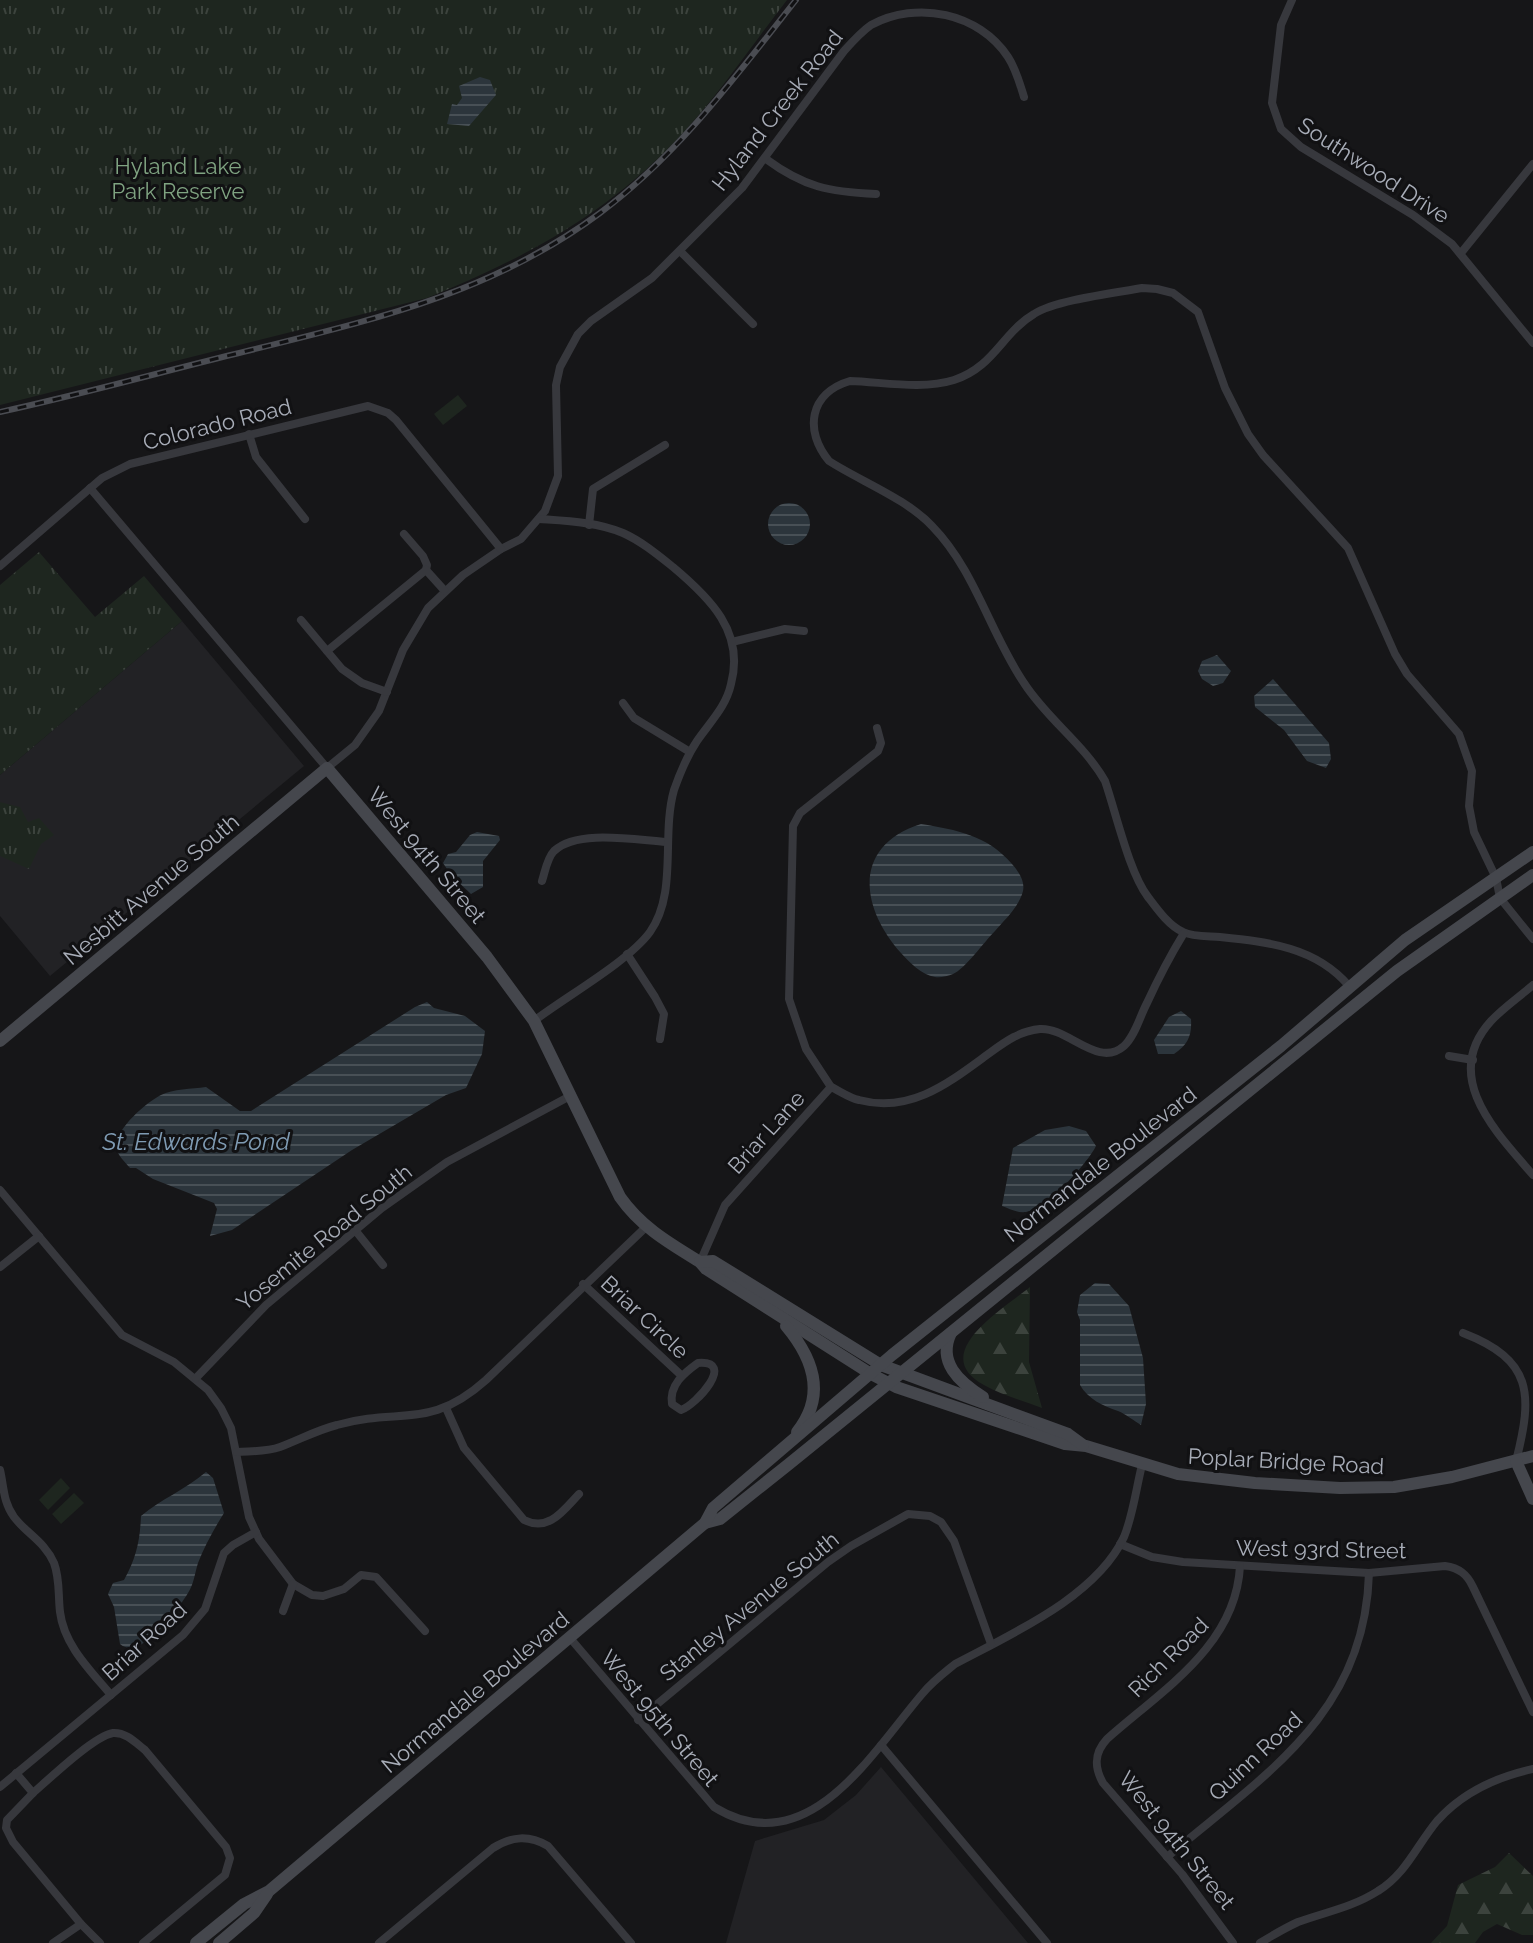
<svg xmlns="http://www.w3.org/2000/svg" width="1533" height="1943" viewBox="0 0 1533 1943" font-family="Raleway,sans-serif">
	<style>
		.built { fill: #222225 }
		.green { fill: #1e261f }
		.forest { fill: url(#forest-firs) }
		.park { fill: url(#park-tufts) }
		.water { fill: url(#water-rules) }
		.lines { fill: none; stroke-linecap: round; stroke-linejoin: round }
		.street { stroke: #37383d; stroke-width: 8 }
		.secondary { stroke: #45474d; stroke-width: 12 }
		.rail-casing { stroke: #4a4c52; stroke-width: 6 }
		.rail { stroke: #111113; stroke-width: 3; stroke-dasharray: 9; stroke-linecap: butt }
		.labels { text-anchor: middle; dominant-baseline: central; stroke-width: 6; stroke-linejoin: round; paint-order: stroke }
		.street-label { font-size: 22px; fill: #a8adb8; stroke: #111113 }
		.park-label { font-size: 22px; fill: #7fa381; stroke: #111113 }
		.water-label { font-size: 24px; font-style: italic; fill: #7f9bb3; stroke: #111113 }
	</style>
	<defs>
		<pattern id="forest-firs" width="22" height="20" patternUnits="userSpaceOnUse" patternTransform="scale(2)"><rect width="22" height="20" fill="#1e261f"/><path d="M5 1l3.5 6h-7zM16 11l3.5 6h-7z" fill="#3c433d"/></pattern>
		<pattern id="park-tufts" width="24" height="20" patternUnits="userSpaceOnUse" patternTransform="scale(2)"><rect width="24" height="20" fill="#1e261f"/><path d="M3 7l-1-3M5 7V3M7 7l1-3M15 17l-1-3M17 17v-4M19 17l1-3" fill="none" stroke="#3c433d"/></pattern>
		<pattern id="water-rules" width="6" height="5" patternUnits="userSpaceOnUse" patternTransform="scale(2)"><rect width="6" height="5" fill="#2c353c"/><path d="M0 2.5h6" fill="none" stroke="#485056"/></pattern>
	</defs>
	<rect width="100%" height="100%" fill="#161618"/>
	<g class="built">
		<path d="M182 621 304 766 50 976 0 916V775Z"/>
		<path d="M881 1767 1028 1943H726L755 1841 824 1820 856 1795Z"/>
	</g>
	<g class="green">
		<path d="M458 395 467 406 443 425 434 414Z"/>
		<path d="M61 1478 70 1488 48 1510 39 1500Z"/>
		<path d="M74 1493 84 1503 61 1524 52 1514Z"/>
	</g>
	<g class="forest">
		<path d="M1030 1287 1029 1362 1042 1408C1023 1401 1002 1395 984 1385 927 1354 1003 1309 1030 1287Z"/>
		<path d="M1509 1853 1533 1876V1935H1522L1497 1924 1483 1932 1475 1943H1431L1447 1926 1458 1885 1495 1867Z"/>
	</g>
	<g class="park">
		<path d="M0 0H787C752 45 720 93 682 134 609 213 526 258 427 298L0 405Z"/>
		<path d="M39 552 95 617 144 576 182 621 0 775V585Z"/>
		<path d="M0 802 20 807 28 822 39 818 54 835 41 844 29 869 0 856Z"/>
	</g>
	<g class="water">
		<path d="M480 77 490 80 496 95 469 126 447 124 452 104 457 105 462 98 459 86Z"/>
		<circle cx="789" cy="524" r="21"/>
		<path d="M1217 655 1231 671 1223 683 1213 686 1202 679 1198 671 1202 661Z"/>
		<path d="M1273 679 1329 743 1331 759 1326 768 1307 761 1284 730 1255 707 1254 696Z"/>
		<path d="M921 824C957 830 987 835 1012 864 1019 872 1025 881 1023 891 1019 907 1005 919 995 931 984 942 965 969 953 974 948 976 940 978 935 977 922 975 909 962 901 953 860 907 852 846 921 824Z"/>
		<path d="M477 832 499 836 500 840 483 861V887L471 894 451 875 443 863 448 854 456 852 470 835Z"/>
		<path d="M427 1002 434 1008 465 1016 485 1031 482 1054 466 1088 446 1095 352 1150 232 1230 210 1236 217 1209 214 1203 153 1179 136 1168H130C125 1162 117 1155 116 1147 115 1129 147 1102 161 1095 173 1089 192 1089 206 1087L240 1111H251L415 1007Z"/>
		<path d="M1181 1011 1191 1019C1192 1036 1188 1044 1174 1054H1158L1154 1040 1169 1017Z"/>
		<path d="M1069 1126 1086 1131 1096 1146C1087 1164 1047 1208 1026 1212 1017 1213 1010 1209 1002 1206L1013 1148 1045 1130Z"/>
		<path d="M1095 1283 1109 1284 1129 1306 1143 1358 1146 1404 1141 1425C1134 1421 1126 1414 1118 1411 1103 1406 1088 1399 1080 1385V1320L1077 1312 1080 1295Z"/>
		<path d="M206 1472 213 1478 224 1513C214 1529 205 1545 198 1563 195 1572 194 1584 188 1593 178 1609 141 1662 120 1644L114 1607 108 1594 113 1583 124 1580C136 1559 140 1541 141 1516 161 1499 185 1490 206 1472Z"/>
	</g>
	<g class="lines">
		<g class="street">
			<path d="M1292 0 1281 25 1272 103 1281 129 1301 147 1413 215 1452 244 1533 343"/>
			<path d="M766 159C804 187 829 192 876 194"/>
			<path d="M680 251 753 324"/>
			<path d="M1461 253 1533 164"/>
			<path d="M249 434 256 457 305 519"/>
			<path d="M90 488 327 768 355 745 379 711 403 650 428 608 463 575 501 549 521 539 545 511 558 476 556 385 560 367 578 334 591 321 652 278 742 188 844 51C853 41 861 32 871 25 917 0 979 13 1008 57 1016 69 1020 84 1024 97"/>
			<path d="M589 525 593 489 665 445"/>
			<path d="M404 534 423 556 427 565 426 570 444 590"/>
			<path d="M0 566 102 478 130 464 368 406 388 413 396 420 501 549"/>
			<path d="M301 620 342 669 362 683 387 692"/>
			<path d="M732 642 785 629 804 631"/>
			<path d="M327 651 426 570"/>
			<path d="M623 703 634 718 690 752"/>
			<path d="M542 881C545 872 547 858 554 851 577 829 635 840 666 842"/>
			<path d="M627 954 655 997 664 1014 660 1039"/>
			<path d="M1533 985C1519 997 1503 1008 1491 1021 1440 1077 1497 1133 1533 1175"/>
			<path d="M1349 986C1316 947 1268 942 1220 937 1209 936 1193 937 1183 932 1169 926 1157 909 1148 897 1129 872 1116 813 1105 781 1084 744 1047 719 1024 683 990 633 975 570 932 526 907 499 860 481 829 461 804 431 809 393 850 381 883 382 922 390 954 380 994 367 1002 333 1034 314 1056 300 1115 293 1142 288L1157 289 1173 293 1198 312 1225 388 1248 434 1263 455 1348 548 1395 654 1407 674 1459 734 1472 771 1469 806 1474 832 1496 878 1500 898 1533 939"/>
			<path d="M534 1021C565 997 628 962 650 932 678 892 661 836 674 790 680 773 687 756 697 741 710 722 726 707 731 684 745 632 710 598 673 567 658 555 641 541 623 533 597 522 567 521 539 519"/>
			<path d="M1449 1056 1473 1060"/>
			<path d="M831 1087 806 1049 789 999 793 826 800 813 878 751 881 743 877 728"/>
			<path d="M0 1190 122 1335 174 1362 208 1390 221 1408 231 1428 249 1517 259 1539 293 1584 312 1595 323 1596 344 1589 361 1575 376 1577 425 1631"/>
			<path d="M355 1230 383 1265"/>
			<path d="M700 1262 725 1205 831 1087C840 1091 849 1098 859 1100 912 1114 951 1081 991 1052 1006 1041 1020 1031 1040 1029 1068 1027 1098 1069 1124 1046 1135 1036 1140 1016 1147 1003 1158 979 1170 956 1184 933"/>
			<path d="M0 1267 39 1236"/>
			<path d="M583 1284 682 1376"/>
			<path d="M1463 1333C1533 1360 1533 1394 1516 1461"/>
			<path d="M698 1363C737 1360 696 1405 681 1410L672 1404C669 1385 684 1373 698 1363Z"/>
			<path d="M196 1378 266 1305 382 1208 447 1162 572 1095"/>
			<path d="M446 1408 464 1448 524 1520C549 1532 563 1511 579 1494"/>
			<path d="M237 1452C252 1451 266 1452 280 1447 299 1440 317 1430 337 1425 400 1407 429 1431 486 1380L646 1227"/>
			<path d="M0 1470C4 1487 3 1502 14 1517 27 1534 45 1542 54 1563 60 1579 58 1595 60 1612 64 1645 90 1670 111 1695"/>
			<path d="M1120 1544 1152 1557 1183 1562 1369 1573 1445 1566C1459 1568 1467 1574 1473 1587L1533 1712"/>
			<path d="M283 1611 293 1584"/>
			<path d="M570 1638 714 1807C808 1865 872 1752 923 1693 932 1682 944 1673 955 1664 1011 1634 1096 1597 1124 1537 1133 1515 1136 1489 1142 1465"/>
			<path d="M638 1720 828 1562 851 1546 908 1514 930 1516 941 1522 954 1541 991 1644"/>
			<path d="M881 1745 1047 1943"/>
			<path d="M16 1773 33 1793 7 1820 6 1828 13 1842 81 1924 100 1943"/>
			<path d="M0 1787 183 1635 205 1609 224 1553 233 1545 256 1532"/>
			<path d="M33 1793C49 1779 94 1736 113 1733 126 1732 136 1743 145 1750L226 1847 230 1858 225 1875 143 1943"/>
			<path d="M1167 1857C1264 1775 1365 1715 1369 1573"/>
			<path d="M53 1943 81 1924"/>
			<path d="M379 1943 493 1848C512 1836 529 1835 548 1846L631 1943"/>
			<path d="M1233 1943 1182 1874 1103 1783C1094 1767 1094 1753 1107 1739 1162 1690 1236 1646 1240 1566"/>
			<path d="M1260 1943C1273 1935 1285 1928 1298 1922 1326 1912 1353 1907 1378 1891 1406 1874 1417 1845 1437 1821 1463 1792 1496 1777 1533 1769"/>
		</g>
		<g class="secondary">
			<path d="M0 1041 327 768 487 957 534 1021 620 1197C641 1227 669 1243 700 1262L706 1269 871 1374 896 1387 1065 1444 1086 1446 1178 1474 1255 1483 1340 1488 1394 1487 1452 1477 1533 1456"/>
			<path d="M700 1262 713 1261 881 1365 1068 1434 1083 1445"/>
			<path d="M786 1326C813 1358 827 1395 797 1432"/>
			<path d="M951 1333C937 1362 959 1382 983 1397"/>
			<path d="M1516 1461 1533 1499"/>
			<path d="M705 1523 720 1519 789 1464 1397 971 1533 875"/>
			<path d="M196 1943 244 1904 269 1891 705 1523 713 1508 892 1355 1281 1046 1405 940 1533 852"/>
			<path d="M219 1943 254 1913 267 1894"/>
		</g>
		<g class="rail-casing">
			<path id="rail" d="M0 412C79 395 157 373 235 354 367 321 488 296 600 213 678 155 736 76 796 0"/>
		</g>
		<use href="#rail" class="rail"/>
	</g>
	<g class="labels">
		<g class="street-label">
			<text transform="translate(777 110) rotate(-52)">Hyland Creek Road</text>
			<text transform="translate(1374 170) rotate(33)">Southwood Drive</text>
			<text transform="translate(217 424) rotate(-14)">Colorado Road</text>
			<text transform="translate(427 855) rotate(50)">West 94th Street</text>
			<text transform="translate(151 889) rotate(-40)">Nesbitt Avenue South</text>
			<text transform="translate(766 1132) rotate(-48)">Briar Lane</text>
			<text transform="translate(1100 1164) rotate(-38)">Normandale Boulevard</text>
			<text transform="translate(324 1237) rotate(-39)">Yosemite Road South</text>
			<text transform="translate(645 1317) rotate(43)">Briar Circle</text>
			<text transform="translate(1286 1461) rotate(3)">Poplar Bridge Road</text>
			<text transform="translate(1321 1549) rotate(1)">West 93rd Street</text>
			<text transform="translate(749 1606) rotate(-39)">Stanley Avenue South</text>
			<text transform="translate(144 1641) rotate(-42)">Briar Road</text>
			<text transform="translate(1168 1657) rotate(-45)">Rich Road</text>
			<text transform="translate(475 1692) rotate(-40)">Normandale Boulevard</text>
			<text transform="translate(660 1718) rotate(50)">West 95th Street</text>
			<text transform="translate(1255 1756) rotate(-43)">Quinn Road</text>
			<text transform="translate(1177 1840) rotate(51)">West 94th Street</text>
		</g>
		<g class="park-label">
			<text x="178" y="166">Hyland Lake<tspan x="178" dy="25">Park Reserve</tspan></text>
		</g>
		<g class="water-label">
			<text x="196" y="1141">St. Edwards Pond</text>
		</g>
	</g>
</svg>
